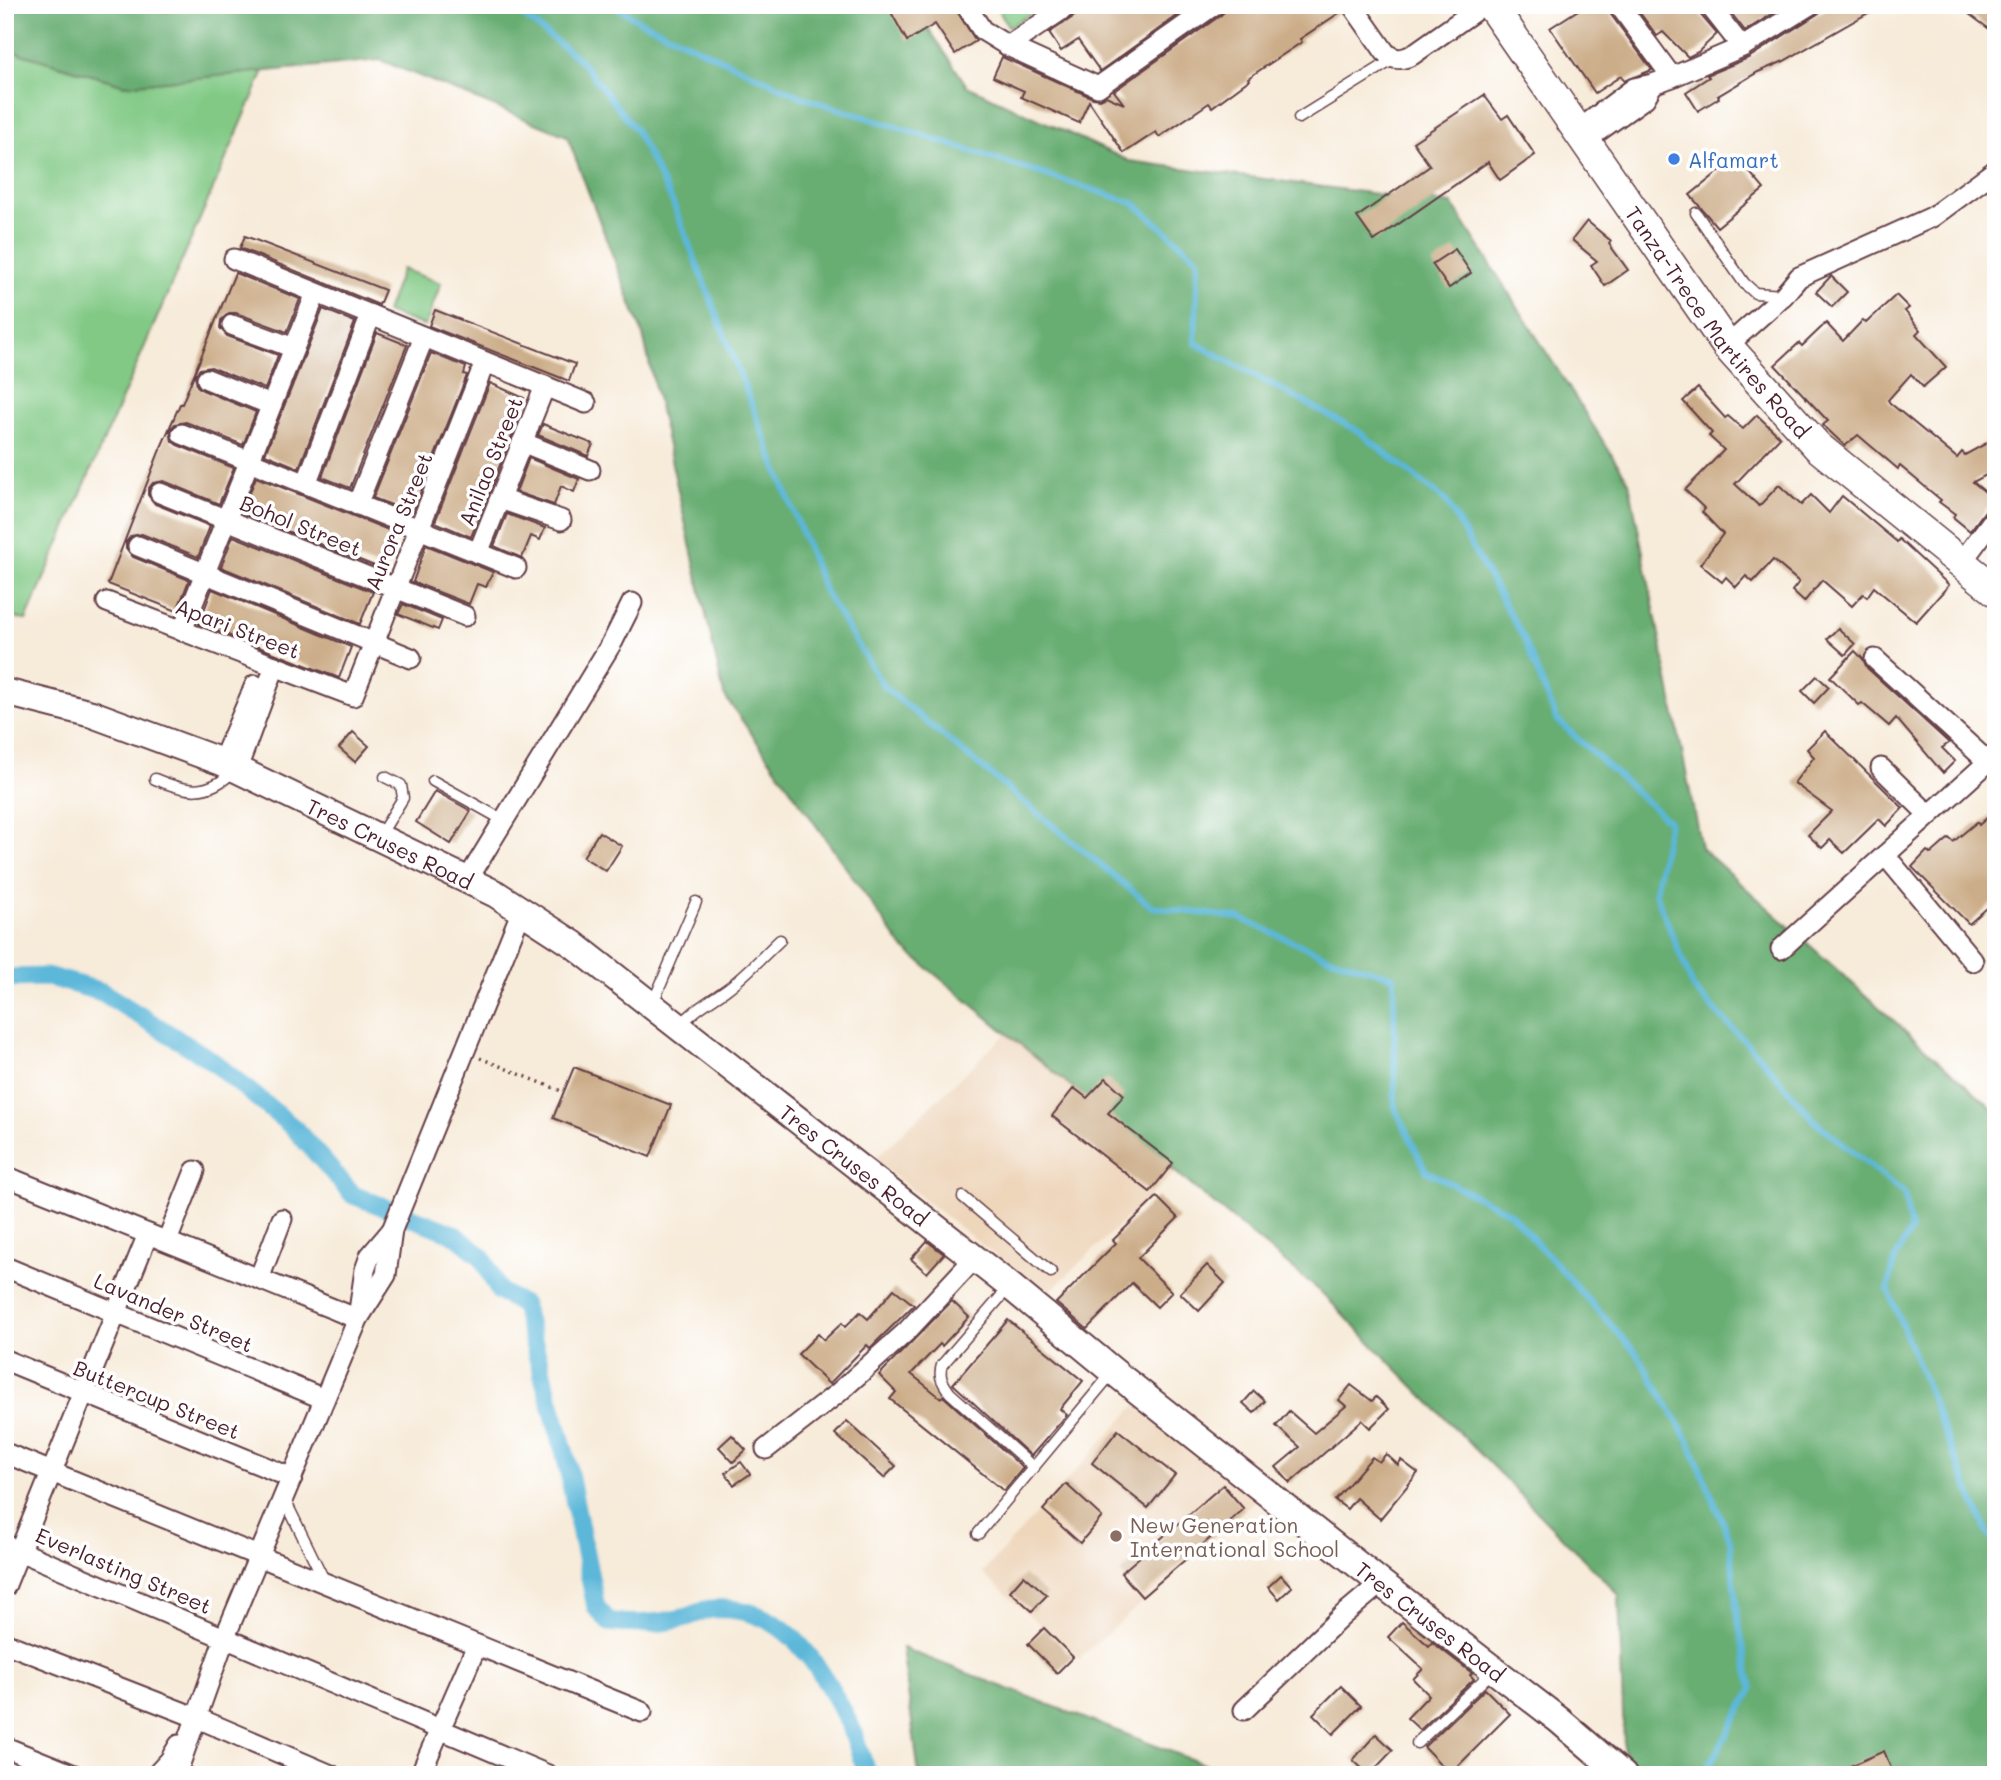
<svg xmlns="http://www.w3.org/2000/svg" width="2001" height="1780" viewBox="0 0 2001 1780" font-family="Mali,sans-serif">
	<style>
		.built { fill: #eed6bb }
		.green { fill: #81c985; stroke: #667458; stroke-width: 2 }
		.forest { fill: #68ad72; stroke: #59664e; stroke-width: 2 }
		.lines { fill: none; stroke-linecap: round; stroke-linejoin: round }
		.stream { stroke: #5bb7d9; stroke-width: 6 }
		.canal { stroke: #5bb7d9; stroke-width: 19 }
		.building { fill: #ccad89 }
		.service-casing { stroke: #643e45; stroke-width: 13 }
		.minor-casing { stroke: #643e45; stroke-width: 23 }
		.secondary-casing { stroke: #643e45; stroke-width: 30 }
		.primary-casing { stroke: #643e45; stroke-width: 33 }
		.path { stroke: #643e45; stroke-width: 3.5; stroke-dasharray: 2 5; stroke-linecap: butt }
		.service { stroke: #fff; stroke-width: 10 }
		.minor { stroke: #fff; stroke-width: 19 }
		.secondary { stroke: #fff; stroke-width: 26 }
		.primary { stroke: #fff; stroke-width: 30 }
		.shop-dot { fill: #3f7fe0; stroke: #fff; stroke-width: 2.5 }
		.education-dot { fill: #8d6e63; stroke: #fff; stroke-width: 2.5 }
		.labels { text-anchor: middle; dominant-baseline: central; stroke-width: 7; stroke-linejoin: round; paint-order: stroke }
		.shop-label { font-size: 21px; fill: #366cbe; stroke: #fff; text-anchor: start }
		.street-label { font-size: 21px; fill: #4a1f2b; stroke: #fff }
		.education-label { font-size: 21px; fill: #785e54; stroke: #fff; text-anchor: start }
	</style>
	<rect width="100%" height="100%" fill="#fff"/>
	<filter id="ink" filterUnits="userSpaceOnUse"><feTurbulence type="fractalNoise" baseFrequency=".0143" numOctaves="2"/><feDisplacementMap in="SourceGraphic" scale="14" xChannelSelector="R" yChannelSelector="G"/><feConvolveMatrix kernelMatrix="1 2 1 2 8 2 1 2 1" color-interpolation-filters="sRGB"/></filter>
	<filter id="wash" filterUnits="userSpaceOnUse"><feTurbulence type="fractalNoise" baseFrequency=".00686" numOctaves="4" result="noise"/><feDisplacementMap in="SourceGraphic" scale="28" xChannelSelector="R" yChannelSelector="G"/><feGaussianBlur stdDeviation="1.57" result="paint"/><feColorMatrix in="noise" values="0 0 0 0 0 0 0 0 0 0 0 0 0 0 0 0 0 1.4 0 .05"/><feComposite in="paint" operator="in"/></filter>
	<g filter="url(#wash)">
		<rect width="100%" height="100%" fill="#f7ebd9"/>
		<g class="built">
			<path d="M1031 1010 1203 1146 1046 1295 874 1160Z"/>
			<path d="M1135 1406 1258 1498 1079 1659 982 1573Z"/>
		</g>
		<g class="green">
			<path d="M995 5H1044L1009 27Z"/>
			<path d="M5 49 125 85 264 71 26 620 5 616Z"/>
			<path d="M402 269 441 283 425 326 386 312Z"/>
		</g>
		<g class="forest">
			<path d="M5 5H913L967 86 1129 161 1452 204 1629 482 1701 848 1996 1112V1775H1625L1619 1595 1320 1291 902 947 724 695 643 335 567 136 380 60 125 85 5 49Z"/>
			<path d="M902 1648 1232 1775H919Z"/>
		</g>
		<g class="lines">
			<g class="stream">
				<path d="M509 5 579 59 635 129 673 203 825 592 884 687 1152 907 1239 918 1328 957 1394 977 1395 1108 1426 1171 1510 1213 1638 1355 1689 1441 1730 1540 1737 1616 1752 1689 1707 1770 1703 1775"/>
				<path d="M612 5 640 21 802 97 1134 203 1198 259 1195 343 1358 431 1446 501 1524 639 1557 720 1669 822 1655 892 1694 989 1760 1057 1816 1122 1904 1193 1911 1230 1895 1259 1888 1289 1953 1453 1988 1534 1996 1543"/>
			</g>
			<path class="canal" d="M5 978 50 977 102 992 211 1060 294 1128 353 1195 454 1234 482 1257 499 1291 523 1305 565 1454 596 1607 609 1622C633 1625 659 1624 683 1618 693 1616 703 1609 713 1609 776 1606 808 1647 835 1697 841 1708 848 1719 852 1730 858 1745 861 1760 869 1775"/>
		</g>
		<g id="blocks">
			<g class="building">
				<path d="M887 5H953L976 41 955 54 935 24 907 41Z"/>
				<path d="M1081 5H1180L1184 11 1100 71 1078 40 1061 51 1049 33 1076 15Z"/>
				<path d="M1231 5H1340L1342 11 1300 39 1302 42 1248 78 1249 80 1212 107 1209 103 1159 137 1156 132 1124 153 1089 101 1079 123 1021 97 1024 91 993 77 1002 57 1093 98 1100 99 1106 96 1124 104 1114 91 1221 15Z"/>
				<path d="M1586 5H1607L1609 12 1652 70 1624 81 1621 76 1595 93 1550 28Z"/>
				<path d="M1634 5H1697L1699 13 1717 34 1698 52 1688 57 1663 32 1657 36Z"/>
				<path d="M1725 5H1782L1783 7 1745 31Z"/>
				<path d="M1832 5H1882L1784 61 1758 72 1718 96 1719 98 1698 111 1686 92 1709 77 1707 75 1748 58Z"/>
				<path d="M1957 5H1996V34Z"/>
				<path d="M1484 95 1502 119 1508 115 1535 155 1500 180 1488 162 1374 241 1357 217 1430 166 1413 142Z"/>
				<path d="M1737 157 1764 189 1717 227 1690 195Z"/>
				<path d="M1587 221 1611 241 1609 244 1628 270 1605 286 1591 265 1597 261 1572 240Z"/>
				<path d="M245 236 385 290 379 305 240 248Z"/>
				<path d="M1455 249 1471 273 1449 288 1432 264Z"/>
				<path d="M235 273 300 299 287 332 236 313H229L221 320 220 328 227 336 278 355 265 389 211 367 200 369 195 375 197 386 202 390 256 412 243 445 186 422 175 424 170 430 172 441 177 445 234 468 219 504 164 481 153 483 148 489V495L155 504 210 526 198 557 142 534 131 536 126 542V548L133 557 189 580 177 611 108 584 159 452 180 404H182Z"/>
				<path d="M1831 276 1847 292 1832 307 1816 292Z"/>
				<path d="M1896 295 1909 308 1905 311 1920 330 1916 334 1946 367 1923 387 1911 374 1888 400 1890 403 1957 458 1962 452 1965 455 1996 438V470L1973 482 1996 501V504L1987 508 1970 531 1953 517 1955 514 1939 502 1941 500 1900 466 1898 469 1858 435 1845 446 1823 425 1828 421 1775 365 1799 343 1802 346 1826 323 1843 341 1863 320 1866 323Z"/>
				<path d="M323 309 355 322 299 468 265 454Z"/>
				<path d="M435 310 575 364 569 381 429 326Z"/>
				<path d="M377 333 407 345 350 488 322 477Z"/>
				<path d="M431 353 466 367 464 374 467 375 413 511 405 510 373 498Z"/>
				<path d="M490 383 524 398 518 414 520 415 471 537 435 522Z"/>
				<path d="M1698 388 1725 418 1728 416 1743 429 1757 415 1780 437 1735 484 1759 506 1779 485 1801 505 1811 495 1829 513 1842 496 1897 542 1899 539 1949 585 1916 622 1874 587 1867 597 1863 594 1852 606 1822 580 1804 602 1792 591 1799 582 1773 560 1753 582 1746 576 1736 587 1726 577 1722 582 1700 564 1723 534 1702 512 1705 509 1685 490 1724 450 1709 436 1712 433 1683 401Z"/>
				<path d="M543 424 593 444 588 456 538 435Z"/>
				<path d="M529 458 579 479 574 492 561 486 554 505 516 492Z"/>
				<path d="M256 477 396 533 382 569 242 513Z"/>
				<path d="M507 514 545 528 540 540 531 536 522 558 494 546Z"/>
				<path d="M233 536 373 592 360 624 221 567Z"/>
				<path d="M426 545 493 572 486 587 477 584 469 604 413 582Z"/>
				<path d="M212 589 351 647 339 678 199 624Z"/>
				<path d="M403 604 442 620 438 630 398 614Z"/>
				<path d="M1838 628 1855 644 1845 655 1827 639Z"/>
				<path d="M1855 651 1863 659 1867 668 1949 743 1942 748 1955 761 1943 773 1896 718 1889 726 1862 703 1859 705 1830 677Z"/>
				<path d="M1817 676 1829 687 1814 703 1802 691Z"/>
				<path d="M1825 731 1903 808 1886 826 1879 819 1844 853 1830 840 1822 848 1808 835 1832 811 1794 783 1814 757 1807 749Z"/>
				<path d="M353 732 369 746 355 762 339 748Z"/>
				<path d="M435 791 471 811 451 844 416 822Z"/>
				<path d="M1996 810V900L1969 924 1912 867 1927 851 1931 854 1949 838 1953 842 1977 822 1979 825Z"/>
				<path d="M599 832 622 846 606 871 583 857Z"/>
				<path d="M574 1067 671 1105 650 1157 553 1118Z"/>
				<path d="M1106 1078 1124 1095 1108 1113 1173 1163 1150 1192 1052 1116 1074 1088 1087 1098Z"/>
				<path d="M1157 1197 1178 1218 1138 1258 1172 1292 1157 1307 1132 1283 1087 1329 1056 1303 1116 1243 1113 1240Z"/>
				<path d="M927 1241 944 1254 927 1273 911 1259Z"/>
				<path d="M1207 1265 1225 1283 1199 1311 1180 1293Z"/>
				<path d="M894 1289 914 1305 870 1348 867 1345 829 1384 798 1354 818 1334 824 1340 842 1323 845 1327 860 1312 868 1319Z"/>
				<path d="M952 1301 969 1317 942 1346 940 1344 911 1374 941 1398 943 1396 1023 1468 1004 1491 890 1399 896 1392 879 1375Z"/>
				<path d="M1008 1320 1083 1381 1060 1409 1067 1415 1031 1456 953 1384Z"/>
				<path d="M1351 1385 1372 1401 1376 1397 1389 1409 1370 1428 1362 1420 1290 1483 1276 1467 1300 1447 1276 1426 1289 1411 1314 1433 1346 1406 1339 1400Z"/>
				<path d="M1254 1391 1265 1401 1254 1413 1243 1403Z"/>
				<path d="M847 1421 896 1466 884 1478 835 1434Z"/>
				<path d="M1118 1430 1175 1475 1148 1508 1092 1463Z"/>
				<path d="M732 1435 746 1450 733 1462 719 1447Z"/>
				<path d="M1386 1454 1398 1465 1401 1460 1418 1473 1380 1519 1356 1498 1347 1509 1335 1500 1372 1457 1379 1462Z"/>
				<path d="M741 1462 750 1474 734 1485 725 1473Z"/>
				<path d="M1066 1484 1102 1517 1080 1543 1043 1510Z"/>
				<path d="M1223 1485 1244 1509 1142 1597 1121 1573Z"/>
				<path d="M1024 1575 1047 1595 1032 1611 1010 1591Z"/>
				<path d="M1281 1575 1292 1587 1279 1599 1268 1587Z"/>
				<path d="M1402 1622 1429 1646 1432 1642 1472 1673 1470 1675 1474 1679 1420 1730 1407 1718 1429 1695 1413 1679 1423 1669 1388 1637Z"/>
				<path d="M1044 1628 1073 1657 1057 1673 1028 1644Z"/>
				<path d="M1341 1686 1361 1706 1333 1734 1313 1714Z"/>
				<path d="M1485 1689 1510 1714 1450 1774 1424 1747Z"/>
				<path d="M1376 1734 1393 1750 1369 1775 1353 1760Z"/>
				<path d="M1884 1751 1894 1775H1830Z"/>
			</g>
		</g>
	</g>
	<g filter="url(#ink)">
		<use href="#blocks" fill-opacity="0" stroke="#643e45" stroke-width="2"/>
		<g class="lines">
			<g class="service-casing">
				<g id="service">
					<path d="M1299 118 1394 59"/>
					<path d="M1696 213 1744 283 1755 293 1783 295"/>
					<path d="M155 779C186 792 207 797 234 771"/>
					<path d="M433 781 503 820"/>
					<path d="M379 837 403 798 401 785 385 777"/>
					<path d="M652 1005 696 902"/>
					<path d="M679 1027C693 1010 709 1002 727 989 746 975 763 956 780 940"/>
					<path d="M963 1197 1051 1272"/>
					<path d="M1010 1286 942 1365C938 1377 943 1383 950 1393L1032 1466"/>
					<path d="M284 1498 325 1582"/>
					<path d="M978 1534 1112 1373"/>
					<path d="M1417 1743 1492 1672"/>
				</g>
			</g>
			<g class="minor-casing">
				<g id="minor">
					<path d="M966 5 982 30 1008 46 1098 87 1214 5"/>
					<path d="M1352 5 1385 52C1394 61 1402 60 1412 55L1483 5"/>
					<path d="M1619 5 1672 77"/>
					<path d="M1709 5 1742 47"/>
					<path d="M1008 46 1069 5"/>
					<path d="M1577 131 1634 88 1653 84 1672 77 1742 47 1810 5"/>
					<path d="M1590 137 1645 98 1653 84"/>
					<path d="M234 259 586 403"/>
					<path d="M232 325 294 348"/>
					<path d="M1727 346 1783 296 1799 277 1932 217 1996 170"/>
					<path d="M207 379 271 405"/>
					<path d="M182 434 516 568"/>
					<path d="M522 442 590 470"/>
					<path d="M306 484 371 315"/>
					<path d="M160 493 465 616"/>
					<path d="M500 499 561 520"/>
					<path d="M357 505 424 337"/>
					<path d="M138 546 411 658"/>
					<path d="M478 553 545 386"/>
					<path d="M1961 563 1996 516"/>
					<path d="M107 602 353 696 485 362"/>
					<path d="M182 631 316 293"/>
					<path d="M1875 659 1988 762"/>
					<path d="M222 762 255 685"/>
					<path d="M1881 768 1929 815"/>
					<path d="M237 769 275 666"/>
					<path d="M1885 855 1973 961"/>
					<path d="M468 879 613 641 632 603"/>
					<path d="M1781 949 1996 755"/>
					<path d="M5 1176 358 1319"/>
					<path d="M167 1241 195 1171"/>
					<path d="M5 1267 324 1399"/>
					<path d="M259 1279 282 1219"/>
					<path d="M359 1311 365 1270 370 1256 392 1230"/>
					<path d="M5 1360 292 1478"/>
					<path d="M766 1449 838 1393 907 1331 974 1259"/>
					<path d="M5 1453 642 1712"/>
					<path d="M5 1545 548 1775"/>
					<path d="M5 1587 148 1234"/>
					<path d="M5 1643 195 1717 331 1775"/>
					<path d="M1244 1710 1343 1615 1381 1583"/>
					<path d="M5 1747 74 1775"/>
					<path d="M158 1773 170 1760 179 1745"/>
					<path d="M176 1775 225 1637 358 1319 386 1275 392 1230 522 910"/>
					<path d="M420 1775 477 1645"/>
				</g>
			</g>
			<g class="secondary-casing">
				<g id="secondary">
					<path id="s1" d="M5 692 92 714 222 762 496 894 573 944 1010 1286 1113 1371 1381 1583 1559 1720 1623 1775"/>
				</g>
			</g>
			<g class="primary-casing">
				<g id="primary">
					<path id="s2" d="M1491 5 1727 346 1818 447 1996 591"/>
				</g>
			</g>
			<path class="path" d="M480 1058 564 1092"/>
			<use href="#service" class="service"/>
			<use href="#minor" class="minor"/>
			<use href="#secondary" class="secondary"/>
			<use href="#primary" class="primary"/>
		</g>
	</g>
	<circle class="shop-dot" cx="1674" cy="159" r="7"/>
	<circle class="education-dot" cx="1116" cy="1536" r="7"/>
	<g class="labels">
		<g class="shop-label">
			<text x="1688" y="159">Alfamart</text>
		</g>
		<g class="street-label">
			<text stroke="none"><textPath href="#s2" startOffset="390">Tanza-Trece Martires Road</textPath></text>
			<text transform="translate(490 461) rotate(-68)">Anilao Street</text>
			<text transform="translate(398 521) rotate(-68)">Aurora Street</text>
			<text transform="translate(301 525) rotate(22)">Bohol Street</text>
			<text transform="translate(238 628) rotate(21)">Apari Street</text>
			<text stroke="none"><textPath href="#s1" startOffset="415">Tres Cruses Road</textPath></text>
			<text stroke="none"><textPath href="#s1" startOffset="982">Tres Cruses Road</textPath></text>
			<text transform="translate(174 1312) rotate(23)">Lavander Street</text>
			<text transform="translate(157 1399) rotate(22)">Buttercup Street</text>
			<text transform="translate(124 1570) rotate(23)">Everlasting Street</text>
			<text stroke="none"><textPath href="#s1" startOffset="1717">Tres Cruses Road</textPath></text>
		</g>
		<g class="education-label">
			<text x="1130" y="1524">New Generation<tspan x="1130" dy="24">International School</tspan></text>
		</g>
	</g>
	<rect width="2001" height="1780" fill="none" stroke="#fff" stroke-width="28"/>
</svg>
